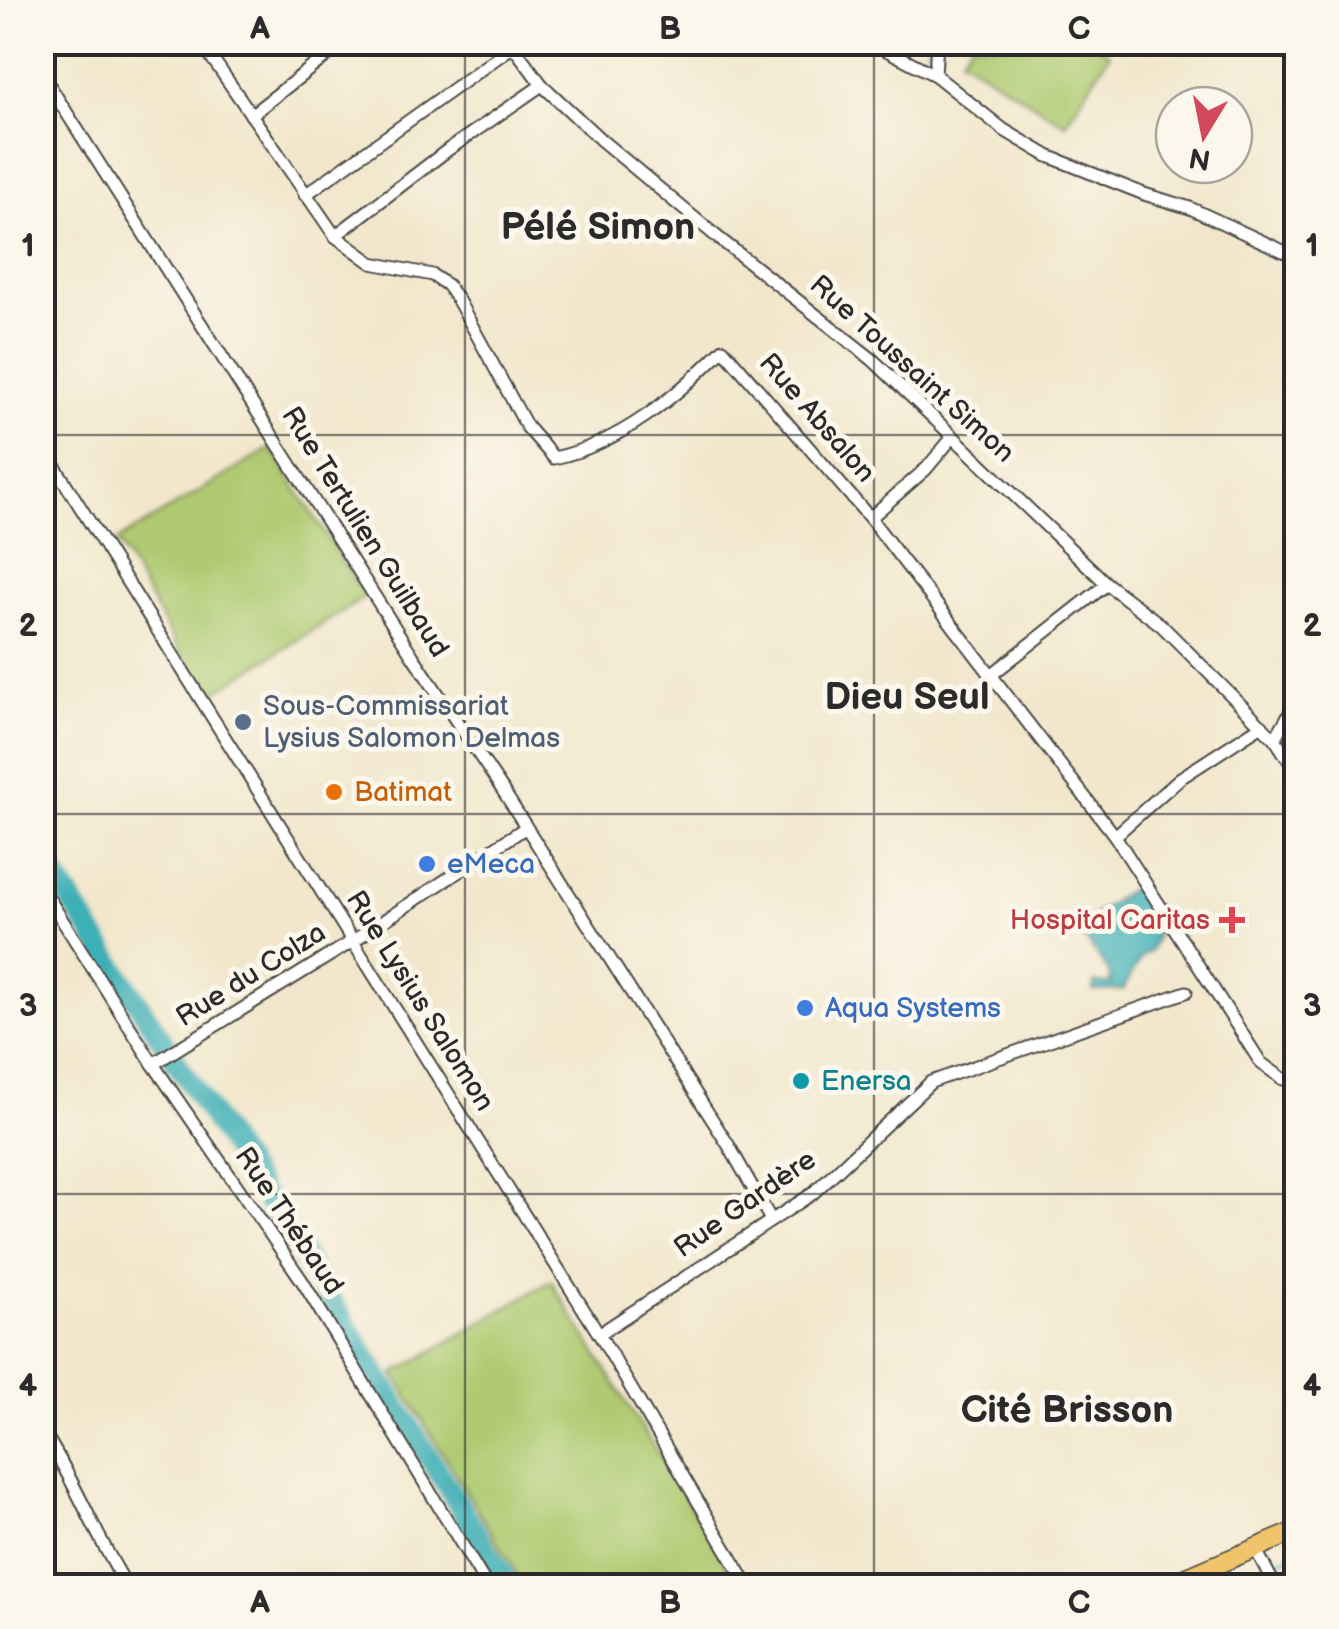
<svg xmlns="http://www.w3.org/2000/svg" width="1339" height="1629" viewBox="0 0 1339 1629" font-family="'Balsamiq Sans',sans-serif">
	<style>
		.green { fill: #afca71; stroke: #6d7a4e; stroke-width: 2.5 }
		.water { fill: #3eafb6; stroke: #346d70; stroke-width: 2.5 }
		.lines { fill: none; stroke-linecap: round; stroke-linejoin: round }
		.stream { stroke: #3eafb6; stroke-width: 4 }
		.river { stroke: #3eafb6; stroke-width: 22 }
		.street-casing { stroke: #494743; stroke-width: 15 }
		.primary-casing { stroke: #494743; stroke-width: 21 }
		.street { stroke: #fff; stroke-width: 11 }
		.primary { stroke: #f1c36a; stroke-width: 18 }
		.grid { fill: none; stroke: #2b2b2b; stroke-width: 2.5; stroke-opacity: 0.55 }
		.service-dot { fill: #5c6f8a; stroke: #fbf7ec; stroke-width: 4 }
		.food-dot { fill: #e8710a; stroke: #fbf7ec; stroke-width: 4 }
		.shop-dot { fill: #3f7fe0; stroke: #fbf7ec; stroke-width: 4 }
		.health-dot { fill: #e0444e; stroke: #fbf7ec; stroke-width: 4 }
		.culture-dot { fill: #0f9aa8; stroke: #fbf7ec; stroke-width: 4 }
		.labels { text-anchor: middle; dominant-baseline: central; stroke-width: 10; stroke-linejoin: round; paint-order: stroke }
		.street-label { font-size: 28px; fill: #2b2b2b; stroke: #fbf7ec }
		.service-label { font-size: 28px; fill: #4e5e75; stroke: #fbf7ec; text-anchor: start }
		.food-label { font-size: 28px; fill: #c56008; stroke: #fbf7ec; text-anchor: start }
		.shop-label { font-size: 28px; fill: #366cbe; stroke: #fbf7ec; text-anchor: start }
		.health-label { font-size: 28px; fill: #be3a42; stroke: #fbf7ec; text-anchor: end }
		.culture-label { font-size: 28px; fill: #0d838f; stroke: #fbf7ec; text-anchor: start }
		.district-label { font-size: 38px; font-weight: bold; fill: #2b2b2b; stroke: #fbf7ec }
		.neatline { fill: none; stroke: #2b2b2b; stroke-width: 4 }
		.grid-label { font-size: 32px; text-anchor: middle; font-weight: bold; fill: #2b2b2b }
	</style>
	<rect width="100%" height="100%" fill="#fbf7ec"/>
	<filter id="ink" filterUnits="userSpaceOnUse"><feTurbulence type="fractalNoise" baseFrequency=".01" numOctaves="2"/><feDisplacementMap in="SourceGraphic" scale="20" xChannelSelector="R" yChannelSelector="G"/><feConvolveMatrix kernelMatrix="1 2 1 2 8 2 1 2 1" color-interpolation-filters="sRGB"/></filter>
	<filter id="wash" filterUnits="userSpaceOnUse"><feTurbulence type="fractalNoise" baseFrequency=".0048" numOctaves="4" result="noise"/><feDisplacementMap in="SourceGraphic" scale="40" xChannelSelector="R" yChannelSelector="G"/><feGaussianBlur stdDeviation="2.25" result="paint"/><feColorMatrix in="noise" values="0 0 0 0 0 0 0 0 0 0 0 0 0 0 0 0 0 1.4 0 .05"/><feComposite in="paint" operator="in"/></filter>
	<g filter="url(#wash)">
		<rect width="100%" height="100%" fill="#f2e7cc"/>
		<g class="green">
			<path d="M971 43H1094L1110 54 1065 124 961 58Z"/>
			<path d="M271 448 365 597 206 698 117 541Z"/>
			<path d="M551 1281 740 1586H524L394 1374Z"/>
		</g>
		<path class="water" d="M1135 886 1162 917 1151 950 1141 958 1123 990 1093 991 1094 983 1111 984 1109 972 1077 927Z"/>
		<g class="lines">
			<g class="stream">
				<path d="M928 50 929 42"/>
				<path d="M1269 1566 1296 1553"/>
				<path d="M1219 1586 1222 1580 1251 1567"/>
			</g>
			<path class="river" d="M42 856 308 1264 509 1586"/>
		</g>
	</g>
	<g filter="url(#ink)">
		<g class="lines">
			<g class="street-casing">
				<g id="street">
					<path d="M201 42 335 236 372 263 432 275 447 285 459 302 527 427 554 458C620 444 677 396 723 349L870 518 1115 836 1261 1063 1283 1079H1296"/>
					<path d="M510 42 542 85 601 140 716 236 873 360 1107 584 1161 625 1275 739 1296 771"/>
					<path d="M871 42 935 75 1004 130 1048 156 1144 194 1190 208 1296 257"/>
					<path d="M42 74 414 658 502 789 729 1146 771 1220"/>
					<path d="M935 75 937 42"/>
					<path d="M251 115 344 42"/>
					<path d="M305 195 512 47"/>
					<path d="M335 236 449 149 542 85"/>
					<path d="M42 446 599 1334 748 1586"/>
					<path d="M870 518 926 469 952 438"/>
					<path d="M990 676 1107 584"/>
					<path d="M1275 739 1296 702"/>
					<path d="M1115 836 1179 779 1262 725"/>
					<path d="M42 888 153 1064 301 1279 487 1586"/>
					<path d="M153 1064 353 941 525 828"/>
					<path d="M599 1334 812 1194 931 1082 1186 992"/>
					<path d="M42 1430C75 1480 95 1536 127 1586"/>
					<path d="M1255 1548 1275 1586"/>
				</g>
			</g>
			<g class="primary-casing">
				<path id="primary" d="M1166 1586 1296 1531"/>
			</g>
			<use href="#street" class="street"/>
			<use href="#primary" class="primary"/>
		</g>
	</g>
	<path class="grid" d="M465 42V1586M874 42V1586M42 435H1296M42 814H1296M42 1194H1296"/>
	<circle class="service-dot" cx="243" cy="722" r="10"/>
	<circle class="food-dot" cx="334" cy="792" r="10"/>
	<g class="shop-dot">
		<circle cx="427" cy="864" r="10"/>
		<circle cx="805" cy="1008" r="10"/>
	</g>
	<path class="health-dot" d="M1227 905h10v10h10v10h-10v10h-10v-10h-10v-10h10z"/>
	<circle class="culture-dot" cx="801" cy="1081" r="10"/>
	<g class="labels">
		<g class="street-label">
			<text transform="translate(912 369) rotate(42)">Rue Toussaint Simon</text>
			<text transform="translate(817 418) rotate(49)">Rue Absalon</text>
			<text transform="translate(365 532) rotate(58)">Rue Tertulien Guilbaud</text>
			<text transform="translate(251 975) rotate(-32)">Rue du Colza</text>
			<text transform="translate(420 1001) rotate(58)">Rue Lysius Salomon</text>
			<text transform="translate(745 1204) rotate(-35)">Rue Gardère</text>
			<text transform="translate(289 1221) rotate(56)">Rue Thébaud</text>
		</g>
		<g class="service-label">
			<text x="263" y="706">Sous-Commissariat<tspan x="263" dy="32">Lysius Salomon Delmas</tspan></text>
		</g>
		<g class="food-label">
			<text x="354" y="792">Batimat</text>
		</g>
		<g class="shop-label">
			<text x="447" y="864">eMeca</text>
			<text x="825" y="1008">Aqua Systems</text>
		</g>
		<g class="health-label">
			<text x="1210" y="920">Hospital Caritas</text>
		</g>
		<g class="culture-label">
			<text x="821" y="1081">Enersa</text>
		</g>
		<g class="district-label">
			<text x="598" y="227">Pélé Simon</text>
			<text x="907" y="697">Dieu Seul</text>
			<text x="1067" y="1410">Cité Brisson</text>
		</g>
	</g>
	<rect width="1339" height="1629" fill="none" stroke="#fbf7ec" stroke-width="110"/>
	<g transform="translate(1204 135) rotate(190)"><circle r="48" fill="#fbf7ec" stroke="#a8a59f" stroke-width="2.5"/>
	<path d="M0-8L18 38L0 25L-18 38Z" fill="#d1495b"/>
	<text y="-15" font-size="28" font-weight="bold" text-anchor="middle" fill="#2b2b2b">N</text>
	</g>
	<rect x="55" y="55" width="1229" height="1519" class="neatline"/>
	<g class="grid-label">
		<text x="260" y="39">A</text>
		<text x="670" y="39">B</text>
		<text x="1079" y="39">C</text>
		<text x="28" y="256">1</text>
		<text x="1312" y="256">1</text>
		<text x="28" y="636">2</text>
		<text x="1312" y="636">2</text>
		<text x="28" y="1016">3</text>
		<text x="1312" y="1016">3</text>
		<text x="28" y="1396">4</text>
		<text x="1312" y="1396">4</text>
		<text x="260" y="1613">A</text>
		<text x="670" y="1613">B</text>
		<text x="1079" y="1613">C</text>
	</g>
</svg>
